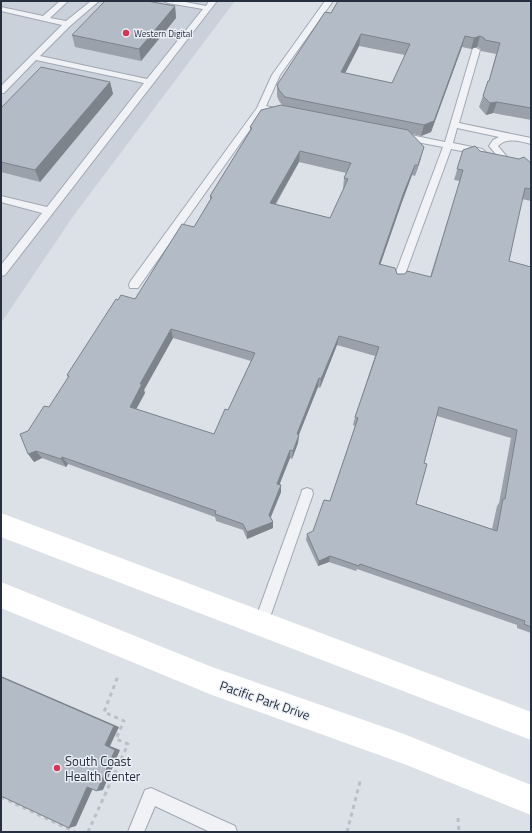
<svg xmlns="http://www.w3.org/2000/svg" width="532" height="833" viewBox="0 0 532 833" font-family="'Titillium Web',sans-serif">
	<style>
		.built { fill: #cad1da }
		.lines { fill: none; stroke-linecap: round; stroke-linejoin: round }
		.service-casing { stroke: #a1a8b2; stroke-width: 2 }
		.path { stroke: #bbbfc7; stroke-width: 3; stroke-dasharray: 4 4; stroke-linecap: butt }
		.service { fill: #f0f2f6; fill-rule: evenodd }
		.secondary { fill: #fff; fill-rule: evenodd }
		.wall { fill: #9aa1aa; fill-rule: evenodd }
		.shaded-wall { fill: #7d838b }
		.building { fill: #b3bbc6; stroke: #7d838b; fill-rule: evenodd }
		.poi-dot { fill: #db3352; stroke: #ecf0f6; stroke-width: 1.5 }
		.labels { text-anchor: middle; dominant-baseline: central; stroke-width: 3; stroke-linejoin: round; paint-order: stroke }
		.far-poi-label { font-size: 9px; fill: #252f40; stroke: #ecf0f6; text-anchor: start }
		.near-street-label { font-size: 13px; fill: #252f40; stroke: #ecf0f6 }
		.near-poi-label { font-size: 13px; fill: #252f40; stroke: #ecf0f6; text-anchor: start }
	</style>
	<rect width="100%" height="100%" fill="#dce1e8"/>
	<path class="built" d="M1 1H235L74 215 1 323Z"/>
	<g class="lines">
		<g class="service-casing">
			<g id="service">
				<path d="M60 1H68L50 18 66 21 91 1H99L70 26 40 56 147 79 203 9 168 3 164 1H180L206 6 209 1H217L5 275 1 276V265L42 213 1 202V196L47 207 144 83 36 60 4 93H1V86L62 25 1 11V7L43 16Z"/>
				<path d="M325 1H333L280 75 266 106 284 110 285 112 281 115 263 111 138 288H130L129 285 130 282 257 108 272 75Z"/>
				<path d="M473 48H476L480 50 459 123 531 138V144C520 141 507 137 498 146L507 157 503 160 500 159 489 146 493 140 499 137 457 128 453 143 482 149 486 152 482 155 451 149 403 280 402 283H394L393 280 443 147 401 139 397 136 401 133 445 142Z"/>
				<path d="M307 488 312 490 313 494 268 623 266 628 261 630 256 628 254 623 301 494 302 490Z"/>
				<path d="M151 788 235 826 237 832H210L155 806 144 832H128L145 790Z"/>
			</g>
		</g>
		<g class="path">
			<path d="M1 797 75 832"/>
			<path d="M458 818 459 832"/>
			<path d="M88 832 128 744 116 739 124 721 104 712 118 676"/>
			<path d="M347 832 361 778"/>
		</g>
		<use href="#service" class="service"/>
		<g class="secondary">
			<path d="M1 513 531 712V740L1 537Z"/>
			<path d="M1 582 212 667 404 734 531 785V815L404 764 212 695 1 608Z"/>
		</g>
	</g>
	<g class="wall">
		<path d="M531 1V120L493 113 486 115 479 107 488 81H489L496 54 481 51V49L477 47 471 49 462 47 431 132 421 136 412 134 421 158 415 176 412 175 402 202 380 265 397 274 430 277 460 181 454 180 463 150 480 151 531 163V201L522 199 515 233 509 261 531 267V633L517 628V625L357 569 356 571 329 562 318 566 306 540 307 534 313 531 330 501 355 426 353 425 355 417 375 356 337 345 320 388 318 387 299 434 298 443 292 459 290 458 279 484 281 485V492L271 517 273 528 247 539 243 530 216 521 215 517 68 464 66 467 42 458 34 462 28 431 49 407 68 378 67 375 118 300 135 299 194 227 210 200V196L250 131V127L282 105 279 101 277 96V85L331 13ZM359 46 405 55 392 83 345 73ZM299 162 346 173 344 178 343 189H344L330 218 276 204ZM173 338 251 361 228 410 214 434 136 409 145 393 144 390ZM437 416 511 438 499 503 497 506 492 529 416 504 424 463Z"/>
		<path d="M175 6 176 18 141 61 75 47 72 35Z"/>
		<path d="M110 82 113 94 40 182 1 172V108Z"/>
	</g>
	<g class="shaded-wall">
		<path d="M175 6 176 18 141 61 139 49Z"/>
		<path d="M361 34 359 46 340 83 341 72Z"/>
		<path d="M465 36 462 47 431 132 421 136 424 125Z"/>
		<path d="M480 36 477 47 471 49 474 38Z"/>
		<path d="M110 82 113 94 40 182 35 170Z"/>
		<path d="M497 102 493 113 486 115 490 103Z"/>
		<path d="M424 147 421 158 415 176 418 165Z"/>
		<path d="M300 151 299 162 270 213V203Z"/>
		<path d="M415 165 412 175 402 202 377 274 379 264 404 192Z"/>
		<path d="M171 329 173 338 144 390 145 393 133 415 130 407 140 384Z"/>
		<path d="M339 336 337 345 320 388 321 379Z"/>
		<path d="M319 378 318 387 296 442 297 434Z"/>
		<path d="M299 435 298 443 292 459 293 451Z"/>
		<path d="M290 450V458L277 491V484Z"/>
		<path d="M36 451 42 458 34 462 28 454Z"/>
		<path d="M62 457 68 464 66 467 61 459Z"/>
		<path d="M281 485V492L269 521V515Z"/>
		<path d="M273 522V528L247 539V532Z"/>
		<path d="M330 556 329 562 318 566 319 561Z"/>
		<path d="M1 676 119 727 110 746 120 750 103 790 97 791 105 745 1 677Z"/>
		<path d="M94 786 76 826 69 828 87 787Z"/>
	</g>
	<g class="building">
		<path d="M105 1H147L175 6 139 49 72 35Z"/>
		<path d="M338 1H531V108L497 102 490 103 483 96 488 81H489L500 43 485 40 484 38 480 36 474 38 465 36 434 121 424 125 285 97 279 90 277 85 325 12 331 13ZM361 34 410 44 392 83 341 72Z"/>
		<path d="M41 67 110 82 35 170 1 162V108Z"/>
		<path d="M281 105 408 130 424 147 418 165H415L404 192 379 264 395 268 397 274H405L407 271 431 277 463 170 457 169 463 150 475 146 480 151 519 159 524 157 531 163V189L525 188 515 233 509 261 531 267V627L524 624 525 621 360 564 359 566 330 556 319 561 307 534 313 531 324 500 330 501 358 418 355 417 379 347 339 336 321 379 319 378 297 434 299 435 293 451 290 450 277 484 281 485 269 515 273 522 247 532 243 524 215 514 216 511 62 457 61 459 36 451 28 454 20 434 28 431 44 406 49 407 69 376 67 375 116 299 118 300 121 295 135 299 182 224 194 227 212 197 210 196 252 128 250 127 261 110ZM300 151 351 163 344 178 348 179 330 218 270 203ZM171 329 255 353 228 410 225 409 214 434 130 407 142 384H140ZM439 407 517 430 505 499H503L497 531 416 504 427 464 424 463Z"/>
		<path d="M1 677 114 726 105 745 115 750 97 791 87 787 69 828 1 796Z"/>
	</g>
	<g class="poi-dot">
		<circle cx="126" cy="33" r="4"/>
		<circle cx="57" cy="768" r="4"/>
	</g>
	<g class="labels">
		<g class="far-poi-label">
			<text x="134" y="33">Western Digital</text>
		</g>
		<g class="near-street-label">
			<text transform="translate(265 700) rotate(19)">Pacific Park Drive</text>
		</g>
		<g class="near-poi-label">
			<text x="65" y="761">South Coast<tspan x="65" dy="15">Health Center</tspan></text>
		</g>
	</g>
	<rect width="532" height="833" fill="none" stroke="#252f40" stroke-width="4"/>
</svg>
